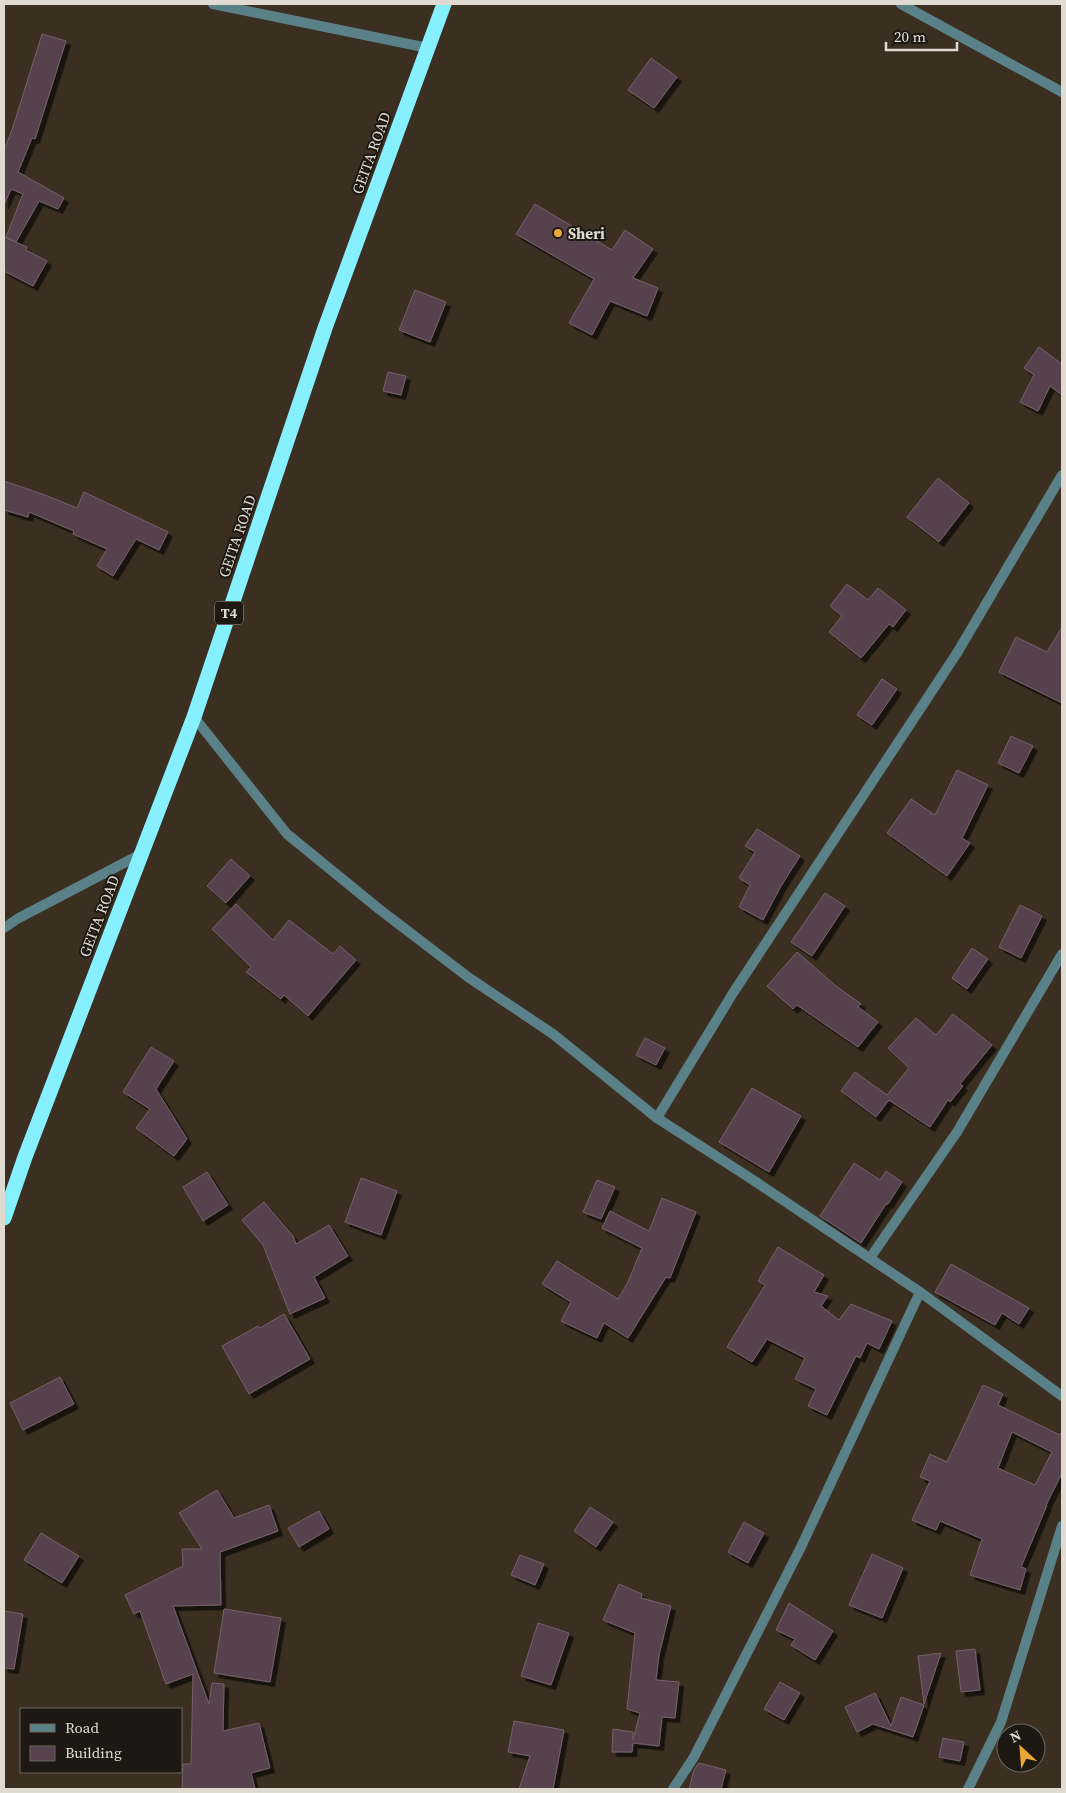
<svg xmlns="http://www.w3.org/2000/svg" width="1066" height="1793" viewBox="0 0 1066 1793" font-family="'Source Serif 4',serif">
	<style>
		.building { fill: #56434d; stroke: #75606a; fill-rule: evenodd; filter: url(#shadow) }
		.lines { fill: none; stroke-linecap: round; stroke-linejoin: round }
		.street { stroke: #598187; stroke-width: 10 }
		.highway { stroke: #86f0ff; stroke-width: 15 }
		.poi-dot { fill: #eca93a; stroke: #1e1812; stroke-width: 2 }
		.labels { text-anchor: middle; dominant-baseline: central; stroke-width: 4; stroke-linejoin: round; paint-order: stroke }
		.shield { fill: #1e1812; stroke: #a6a098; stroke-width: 1 }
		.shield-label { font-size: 14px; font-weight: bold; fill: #e1dad1 }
		.street-label { font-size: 15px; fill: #e1dad1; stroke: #1e1812 }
		.poi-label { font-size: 15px; font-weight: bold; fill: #e1dad1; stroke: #1e1812; text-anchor: start }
	</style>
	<defs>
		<filter id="shadow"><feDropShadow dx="4.5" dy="4.5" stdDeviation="0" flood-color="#0009"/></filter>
	</defs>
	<rect width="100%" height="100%" fill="#3b2f21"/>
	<g class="building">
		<path d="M42 34 66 41 35 139 32 138 18 172 64 198 58 209 39 201 16 242 6 237 23 194 11 189 4 205V150L12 130Z"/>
		<path d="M651 58 677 77 654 108 628 90Z"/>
		<path d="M535 204 612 250 625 230 653 249 633 278 658 288 647 316 610 301 592 335 569 323 594 279 516 234Z"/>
		<path d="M4 237 27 247 26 250 47 261 33 286 4 271Z"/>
		<path d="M415 290 446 302 430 342 399 330Z"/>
		<path d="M1039 347 1062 364V395L1050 386 1038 411 1020 402 1034 375 1024 368Z"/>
		<path d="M388 372 406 376 401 395 383 391Z"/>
		<path d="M938 478 969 503 939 542 907 517Z"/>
		<path d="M4 481 45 495 77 508 84 492 168 532 159 550 136 539 113 576 97 566 107 549 73 534 74 531 29 512 28 517 4 510Z"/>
		<path d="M847 584 868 600 878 588 906 610 893 627 889 624 861 658 829 632 842 616 830 606Z"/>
		<path d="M1062 627V703L999 672 1016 637 1047 652Z"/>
		<path d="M882 679 897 689 872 725 857 715Z"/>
		<path d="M1011 736 1033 746 1019 773 998 763Z"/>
		<path d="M957 770 988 785 962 838 970 843 947 876 887 833 911 799 935 815Z"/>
		<path d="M757 829 800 856 781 886 763 920 739 907 750 885 739 878 755 852 745 846Z"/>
		<path d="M231 859 250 876 226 903 207 886Z"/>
		<path d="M825 893 845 906 812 956 791 942Z"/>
		<path d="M236 904 273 940 289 920 333 954 340 946 356 960 308 1016 284 995 281 999 246 972 251 967 212 929Z"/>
		<path d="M1020 905 1042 916 1021 958 999 947Z"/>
		<path d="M972 948 988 959 967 989 952 978Z"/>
		<path d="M797 952 836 986 861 1004 858 1007 878 1022 858 1047 797 1005 793 1009 767 986Z"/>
		<path d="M953 1014 992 1045 960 1084 963 1086 950 1102 948 1100 930 1127 889 1100 876 1117 841 1091 855 1072 887 1095 909 1068 888 1048 916 1018 936 1035Z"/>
		<path d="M645 1038 665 1048 656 1065 636 1055Z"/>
		<path d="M151 1047 174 1061 156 1089 187 1139 174 1156 136 1128 150 1109 123 1092Z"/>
		<path d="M752 1088 801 1116 769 1172 719 1142Z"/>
		<path d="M854 1163 880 1180 886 1171 902 1182 888 1204H886L861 1243 820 1216Z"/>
		<path d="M207 1172 228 1205 203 1221 183 1187Z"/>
		<path d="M361 1178 397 1191 381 1235 345 1222Z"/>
		<path d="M597 1180 615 1187 601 1219 583 1212Z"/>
		<path d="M662 1198 696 1212 670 1278 666 1277 628 1338 604 1323 597 1338 561 1321 571 1302 542 1284 557 1261 618 1299 628 1282 642 1248 602 1228 610 1211 649 1231Z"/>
		<path d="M264 1202 293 1236 296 1244 329 1225 348 1256 314 1277 325 1298 290 1314 263 1245 242 1220Z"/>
		<path d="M778 1247 824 1275 814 1292 828 1296 821 1306 839 1320 851 1304 892 1321 879 1349 867 1343 860 1358 856 1356 827 1415 808 1406 816 1389 795 1379 805 1358 767 1339 752 1362 727 1347 765 1285 758 1281Z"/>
		<path d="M951 1264 1029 1308 1019 1324 1002 1313 995 1325 935 1292Z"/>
		<path d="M284 1314 310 1359 249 1394 222 1346 258 1326 260 1328Z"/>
		<path d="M60 1377 74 1404 23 1430 10 1403Z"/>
		<path d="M983 1385 1003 1394 998 1405 1060 1435 1062 1431V1473L1046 1505H1047L1021 1567 1026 1569 1020 1590 970 1575 982 1539 940 1521 936 1530 912 1520 930 1481 920 1477 930 1454 947 1462ZM1012 1432 1052 1452 1035 1485 998 1468Z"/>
		<path d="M217 1490 234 1518 269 1505 278 1531 220 1552 221 1605 173 1606 209 1704 212 1683 224 1684 223 1731 259 1723 270 1768 251 1773 255 1789H182L183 1764H191L193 1674 166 1684 140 1611 134 1614 125 1595 183 1566 182 1549H202L179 1513Z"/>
		<path d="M590 1507 613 1522 596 1547 574 1531Z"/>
		<path d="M319 1511 329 1529 299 1547 288 1528Z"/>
		<path d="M744 1522 764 1533 748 1563 728 1552Z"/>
		<path d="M41 1533 79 1556 62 1583 24 1560Z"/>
		<path d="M872 1554 903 1568 882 1618 849 1605Z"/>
		<path d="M520 1555 544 1564 535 1585 511 1575Z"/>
		<path d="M619 1584 642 1594 641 1598 671 1606 659 1655 656 1680 679 1682 675 1718 662 1717 659 1746 633 1743 632 1752H612L613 1729 633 1732V1740L640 1713 627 1709 635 1633 603 1620Z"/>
		<path d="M789 1603 833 1631 815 1660 791 1645 795 1639 776 1630Z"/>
		<path d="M224 1609 281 1618 270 1682 214 1673Z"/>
		<path d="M4 1611 23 1614 14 1669 4 1668Z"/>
		<path d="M538 1623 569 1633 551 1685 521 1676Z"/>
		<path d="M975 1649 980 1690 961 1692 956 1651Z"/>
		<path d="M941 1653 924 1704 918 1656Z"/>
		<path d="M780 1682 800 1693 784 1720 764 1709Z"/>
		<path d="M875 1693 891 1726 901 1697 924 1705 913 1737 873 1724 857 1732 845 1707Z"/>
		<path d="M514 1721 564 1730 553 1789H519L530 1756 508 1752Z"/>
		<path d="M943 1738 964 1742 960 1761 939 1757Z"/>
		<path d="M699 1763 726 1770 721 1789H689L694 1770Z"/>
	</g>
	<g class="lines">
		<g class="street">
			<path d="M213 4 428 48"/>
			<path d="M901 4 1062 92"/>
			<path d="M194 717 287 834 379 909 468 977 553 1034 657 1118 750 1178 920 1292 1062 1396"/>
			<path d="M4 928 17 919 141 854"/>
			<path d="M657 1118 733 993 957 653 1062 475"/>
			<path d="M870 1258 957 1132 1062 954"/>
			<path d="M673 1789 694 1757 801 1547 920 1292"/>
			<path d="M968 1789 1001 1722 1062 1526"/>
		</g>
		<path class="highway" d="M4 1218 25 1157 194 717 325 328 444 4"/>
	</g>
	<circle class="poi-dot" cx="558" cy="233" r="5"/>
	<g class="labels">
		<rect class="shield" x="215" y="601.5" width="28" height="23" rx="4"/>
		<g class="shield-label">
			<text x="229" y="613">T4</text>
		</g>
		<g class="street-label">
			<text transform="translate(371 153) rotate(-70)">GEITA ROAD</text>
			<text transform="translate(237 536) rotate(-71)">GEITA ROAD</text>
			<text transform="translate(99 916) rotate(-69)">GEITA ROAD</text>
		</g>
		<g class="poi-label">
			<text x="568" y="233">Sheri</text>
		</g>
	</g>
	<rect width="1066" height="1793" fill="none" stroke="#e1dad1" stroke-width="10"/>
	<rect x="20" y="1708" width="162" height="65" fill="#1e1812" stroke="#6c665e"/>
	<rect x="30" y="1724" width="25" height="8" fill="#598187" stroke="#6c665e"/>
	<text x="65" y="1733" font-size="15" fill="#e1dad1">Road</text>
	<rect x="30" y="1746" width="25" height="15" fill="#56434d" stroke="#6c665e"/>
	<text x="65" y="1758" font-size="15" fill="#e1dad1">Building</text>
	<g transform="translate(1021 1748) rotate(334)"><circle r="24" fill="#1e1812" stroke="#6c665e"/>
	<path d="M0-4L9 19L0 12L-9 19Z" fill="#eca93a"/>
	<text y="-8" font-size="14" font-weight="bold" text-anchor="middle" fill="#e1dad1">N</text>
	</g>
	<path d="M886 42v8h71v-8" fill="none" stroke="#e1dad1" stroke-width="2.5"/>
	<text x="894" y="42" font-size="15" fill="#e1dad1" stroke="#1e1812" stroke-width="4" paint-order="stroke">20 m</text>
</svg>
